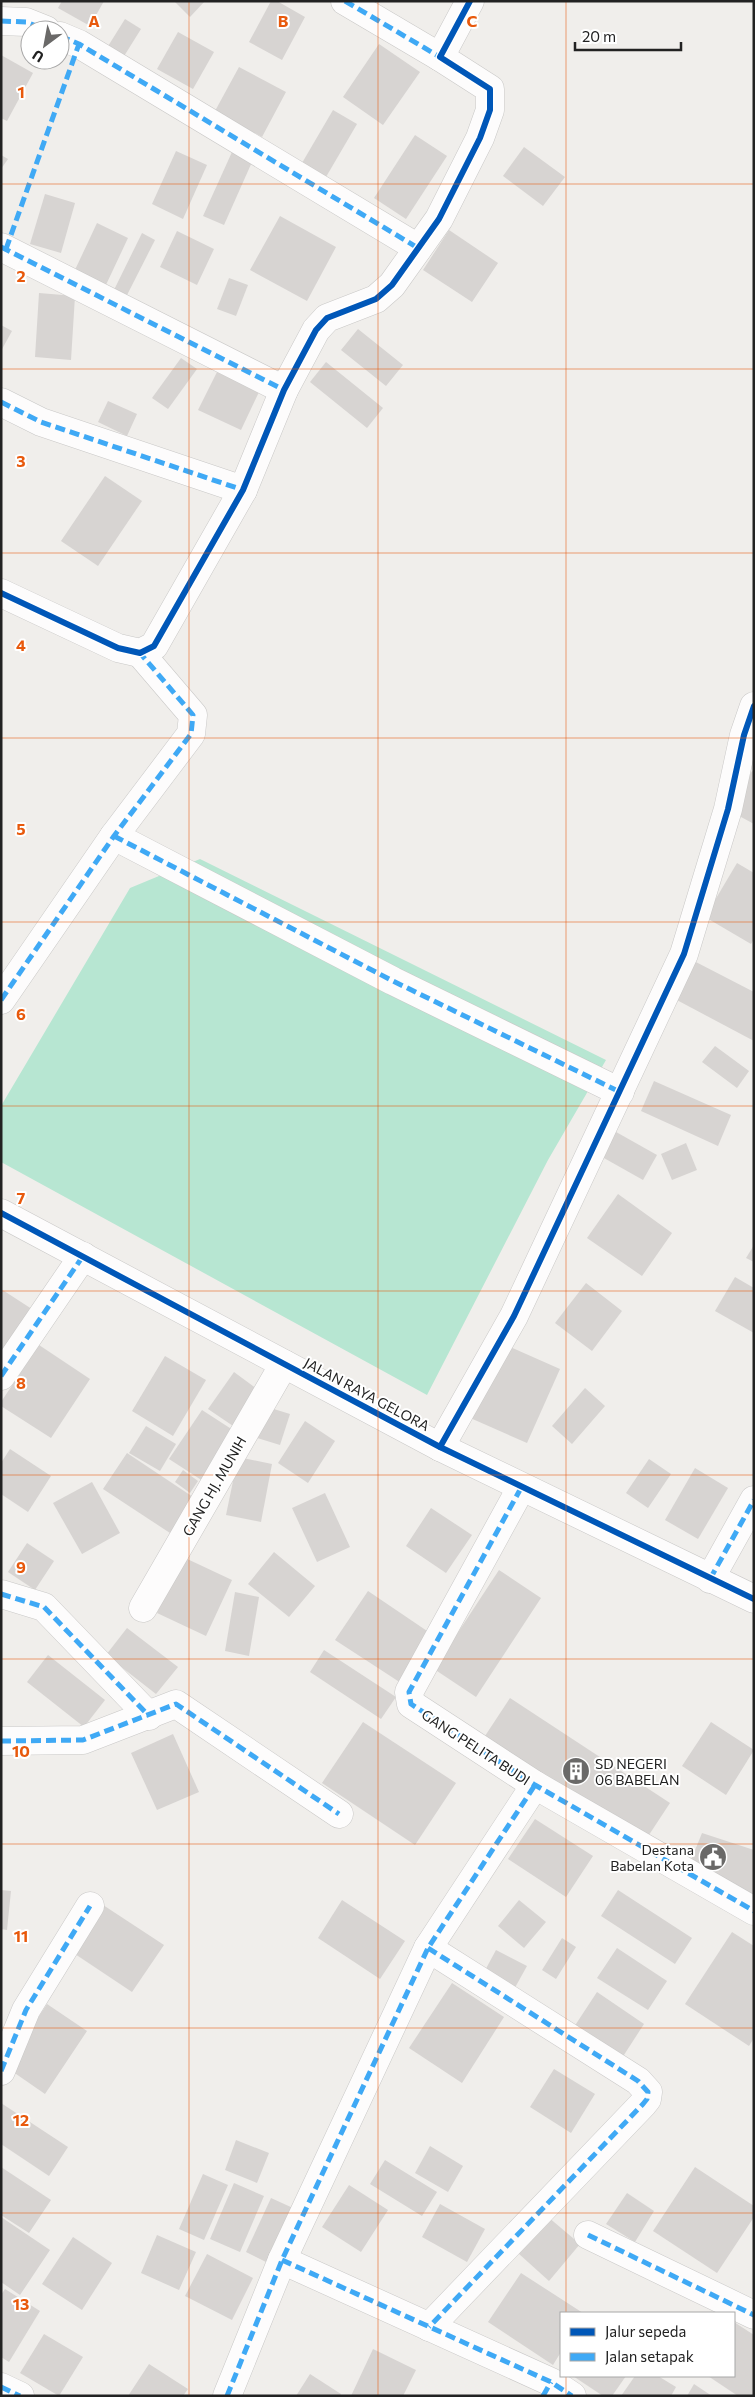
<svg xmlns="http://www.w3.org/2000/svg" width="755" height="2397" viewBox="0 0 755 2397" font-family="Commissioner,sans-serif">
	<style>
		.pitch { fill: #b7e6d2 }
		.building { fill: #d7d4d2 }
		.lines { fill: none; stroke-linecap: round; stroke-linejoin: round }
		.minor-casing { stroke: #c9c8c7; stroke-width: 29 }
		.tertiary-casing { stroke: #c9c8c7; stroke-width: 29 }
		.minor { stroke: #fdfcfc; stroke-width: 28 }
		.tertiary { stroke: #fdfcfc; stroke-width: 28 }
		.quiet { stroke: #3fa9f5; stroke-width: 5; stroke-dasharray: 10 5; stroke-linecap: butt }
		.cycleway-casing { stroke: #fff; stroke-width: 9 }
		.cycleway { stroke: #0057b8; stroke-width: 6 }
		.grid { fill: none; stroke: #e8590c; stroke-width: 1; stroke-opacity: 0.55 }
		.labels { text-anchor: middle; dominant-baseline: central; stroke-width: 4; stroke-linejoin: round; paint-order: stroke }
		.street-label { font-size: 14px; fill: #222; stroke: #fff }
		.poi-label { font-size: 14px; fill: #222; stroke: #fff; text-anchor: start }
		.grid-label { font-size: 16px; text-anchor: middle; font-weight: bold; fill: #e8590c; stroke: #fff; stroke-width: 4; stroke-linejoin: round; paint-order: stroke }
	</style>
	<rect width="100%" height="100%" fill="#f0eeeb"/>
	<path class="pitch" d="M200 859 606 1060 548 1160 427 1395 1 1162V1106L130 888Z"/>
	<g class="building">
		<path d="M62 1H104L90 26 58 8Z"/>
		<path d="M174 1H205L190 17Z"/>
		<path d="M271 1H277L305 17 282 60 249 42Z"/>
		<path d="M125 19 141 29 121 61 105 51Z"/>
		<path d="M178 32 214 52 193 89 157 69Z"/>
		<path d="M379 44 420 72 383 125 343 97Z"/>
		<path d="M1 55 33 73 7 121 1 118Z"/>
		<path d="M239 67 286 92 262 137 215 111Z"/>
		<path d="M333 110 357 124 326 177 302 163Z"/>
		<path d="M415 135 447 156 406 219 374 198Z"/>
		<path d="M524 147 565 177 543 206 503 176Z"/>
		<path d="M176 151 207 165 183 219 152 204Z"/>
		<path d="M232 152 252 162 224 225 203 216Z"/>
		<path d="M1 155 8 159 1 169Z"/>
		<path d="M45 194 75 203 61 253 30 244Z"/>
		<path d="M280 216 336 247 307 301 250 270Z"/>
		<path d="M97 223 128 238 105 287 74 272Z"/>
		<path d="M449 230 498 263 472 302 423 270Z"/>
		<path d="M177 231 214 249 197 285 160 267Z"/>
		<path d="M142 233 155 240 124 301 112 294Z"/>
		<path d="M229 278 248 285 236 316 217 309Z"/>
		<path d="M39 293 75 296 71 360 35 357Z"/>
		<path d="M1 325 12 331 1 351Z"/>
		<path d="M358 329 403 365 386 386 341 350Z"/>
		<path d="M181 358 197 369 168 409 152 398Z"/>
		<path d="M326 362 383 408 367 428 310 382Z"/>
		<path d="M217 372 259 392 241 430 198 410Z"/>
		<path d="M108 401 137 414 127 436 98 422Z"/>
		<path d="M105 476 142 501 98 566 61 541Z"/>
		<path d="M752 771 754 772V824L730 811Z"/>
		<path d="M737 863 754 873V939L751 944 705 917Z"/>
		<path d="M692 960 754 992V1041L673 998Z"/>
		<path d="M715 1046 749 1071 737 1088 702 1062Z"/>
		<path d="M654 1081 731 1115 718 1146 641 1111Z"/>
		<path d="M609 1128 657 1155 643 1180 595 1153Z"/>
		<path d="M686 1143 697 1170 672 1180 661 1154Z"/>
		<path d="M618 1194 672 1233 642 1276 587 1238Z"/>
		<path d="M754 1245V1262L746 1258Z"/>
		<path d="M735 1277 754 1288V1333L715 1311Z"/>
		<path d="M586 1283 622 1311 592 1351 555 1323Z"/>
		<path d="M1 1289 38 1313 1 1353Z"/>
		<path d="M501 1343 560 1369 527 1443 468 1417Z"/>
		<path d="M39 1345 90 1379 51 1438 1 1406V1402Z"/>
		<path d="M165 1356 206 1380 173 1436 132 1411Z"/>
		<path d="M234 1372 261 1392 236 1428 208 1409Z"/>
		<path d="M585 1388 605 1406 572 1444 552 1426Z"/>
		<path d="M264 1406 290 1414 280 1445 254 1437Z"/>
		<path d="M202 1410 236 1432 203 1481 169 1459Z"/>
		<path d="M305 1421 335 1441 308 1483 278 1463Z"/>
		<path d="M146 1426 176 1444 160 1471 129 1453Z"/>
		<path d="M10 1449 51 1476 28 1512 1 1494V1463Z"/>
		<path d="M127 1453 193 1497 170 1533 103 1489Z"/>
		<path d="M238 1457 272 1464 261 1522 226 1515Z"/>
		<path d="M649 1459 671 1474 648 1508 626 1493Z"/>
		<path d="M695 1468 728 1488 698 1539 665 1520Z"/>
		<path d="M183 1470 198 1481 190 1493 175 1482Z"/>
		<path d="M92 1482 120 1533 82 1554 53 1503Z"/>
		<path d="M325 1493 350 1547 317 1562 292 1508Z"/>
		<path d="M431 1508 472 1535 446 1573 406 1546Z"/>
		<path d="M27 1543 54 1561 35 1590 8 1572Z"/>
		<path d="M274 1552 315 1586 289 1617 248 1584Z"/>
		<path d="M183 1557 232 1580 206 1636 157 1613Z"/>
		<path d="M499 1570 541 1598 476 1697 434 1669Z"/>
		<path d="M368 1591 433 1635 401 1683 335 1640Z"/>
		<path d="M235 1592 259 1597 249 1656 225 1651Z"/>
		<path d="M127 1628 178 1667 156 1694 106 1655Z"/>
		<path d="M324 1650 396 1697 381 1719 310 1672Z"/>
		<path d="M48 1655 105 1700 84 1727 27 1682Z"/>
		<path d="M510 1698 670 1803 643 1844 483 1739Z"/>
		<path d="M363 1722 456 1783 415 1845 322 1783Z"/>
		<path d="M711 1722 754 1750 726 1795 682 1766Z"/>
		<path d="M173 1734 199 1792 157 1810 131 1753Z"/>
		<path d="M535 1819 593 1856 566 1897 508 1859Z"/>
		<path d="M702 1833 754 1850V1896L687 1870Z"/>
		<path d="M1 1890 11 1891 7 1930 1 1929Z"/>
		<path d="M618 1890 692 1938 675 1964 601 1916Z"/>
		<path d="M342 1900 405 1941 380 1979 318 1938Z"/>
		<path d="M519 1900 546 1922 524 1948 498 1926Z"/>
		<path d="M100 1903 164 1945 132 1992 69 1950Z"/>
		<path d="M732 1932 754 1946V2038L749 2046 685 2004Z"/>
		<path d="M562 1938 576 1947 556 1979 542 1970Z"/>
		<path d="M617 1948 667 1981 648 2010 597 1978Z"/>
		<path d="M496 1950 527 1966 512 1993 482 1976Z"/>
		<path d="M452 1983 504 2017 462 2083 409 2048Z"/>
		<path d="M597 1992 644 2024 622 2058 574 2027Z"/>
		<path d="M47 2004 87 2031 45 2094 6 2067Z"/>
		<path d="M554 2069 595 2094 571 2133 530 2107Z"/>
		<path d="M1 2103 68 2147 49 2176 1 2144Z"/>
		<path d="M236 2140 269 2153 257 2183 225 2170Z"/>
		<path d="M430 2146 463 2166 448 2192 415 2173Z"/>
		<path d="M385 2160 437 2192 422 2216 370 2184Z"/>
		<path d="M1 2167 51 2200 29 2233 1 2215Z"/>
		<path d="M695 2167 754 2206V2217L717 2273 653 2231Z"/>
		<path d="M203 2174 228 2185 204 2240 179 2229Z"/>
		<path d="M234 2183 264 2196 240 2252 210 2239Z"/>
		<path d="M349 2185 388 2210 361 2252 322 2227Z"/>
		<path d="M627 2193 654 2211 635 2242 606 2224Z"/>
		<path d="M271 2198 293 2208 268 2263 246 2252Z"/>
		<path d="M440 2204 485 2229 467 2262 422 2237Z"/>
		<path d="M1 2217 50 2250 20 2295 1 2282Z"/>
		<path d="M548 2217 580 2244 549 2281 518 2253Z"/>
		<path d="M157 2235 196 2252 179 2290 141 2273Z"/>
		<path d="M73 2237 112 2263 82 2310 42 2284Z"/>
		<path d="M207 2254 253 2278 232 2320 185 2296Z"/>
		<path d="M521 2273 583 2313H561V2352L553 2365 488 2322Z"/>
		<path d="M5 2289 40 2311 9 2362 1 2357V2295Z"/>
		<path d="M734 2322 754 2335V2393L752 2396H738L708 2376H734Z"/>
		<path d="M44 2334 83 2357 59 2396 20 2373Z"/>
		<path d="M373 2349 416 2370 403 2396H351Z"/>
		<path d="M149 2364 188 2389 183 2396H128Z"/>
		<path d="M310 2374 341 2394 340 2396H296Z"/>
		<path d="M573 2376H626L612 2396H603Z"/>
		<path d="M635 2376H658L676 2387 671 2396H621Z"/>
		<path d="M694 2384 712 2396H687Z"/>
	</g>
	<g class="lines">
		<g class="minor-casing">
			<g id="minor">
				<path d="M345 1 440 57"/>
				<path d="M1 21 26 22 46 30"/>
				<path d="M60 36 79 44 418 248"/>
				<path d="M1 247 284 390"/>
				<path d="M1 402 41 422 243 490"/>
				<path d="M1 593 118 648 140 653 154 646 243 490 284 390 316 330 327 318 376 299 392 285 439 219 480 138 490 110V89L440 57 470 1"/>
				<path d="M114 836 393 981 620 1092"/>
				<path d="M1 1000 114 836 191 734 193 715 140 653"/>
				<path d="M1 1376 83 1256"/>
				<path d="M440 1447 514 1316 684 954 728 809 744 735 754 706"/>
				<path d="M521 1488 409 1692 411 1704 535 1785 754 1911"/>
				<path d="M710 1579 754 1500"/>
				<path d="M1 1594 44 1607 149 1716"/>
				<path d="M143 1608 284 1364"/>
				<path d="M1 1741 83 1740 176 1704 339 1814"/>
				<path d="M428 1948 638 2081 648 2092 647 2099 643 2104 429 2327"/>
				<path d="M1 2071 26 2010 90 1906"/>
				<path d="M588 2235 754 2315"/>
				<path d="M282 2260 551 2382 572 2396"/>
				<path d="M1 2387 20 2396"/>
				<path d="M227 2396 282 2260 428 1948 535 1785"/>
			</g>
		</g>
		<g class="tertiary-casing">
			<path id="tertiary" d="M1 1213 440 1447 754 1599"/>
		</g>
		<use href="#minor" class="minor"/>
		<use href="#tertiary" class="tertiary"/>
		<g class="quiet">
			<path d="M345 1 440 57"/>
			<path d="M1 21 26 22 46 30"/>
			<path d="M60 36 79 44 418 248"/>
			<path d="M1 247 284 390"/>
			<path d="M6 249 79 44"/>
			<path d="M1 402 41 422 243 490"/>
			<path d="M114 836 393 981 620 1092"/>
			<path d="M1 1000 114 836 191 734 193 715 140 653"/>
			<path d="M1 1376 83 1256"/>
			<path d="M521 1488 409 1692 411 1704 535 1785 754 1911"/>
			<path d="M710 1579 754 1500"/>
			<path d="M1 1594 44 1607 149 1716"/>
			<path d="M1 1741 83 1740 176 1704 339 1814"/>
			<path d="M428 1948 638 2081 648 2092 647 2099 643 2104 429 2327"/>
			<path d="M1 2071 26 2010 90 1906"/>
			<path d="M588 2235 754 2315"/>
			<path d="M282 2260 551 2382 572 2396"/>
			<path d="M1 2387 20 2396"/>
			<path d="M227 2396 282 2260 428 1948 535 1785"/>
			<path d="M543 2396 551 2382"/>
		</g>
		<g class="cycleway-casing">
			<g id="cycleway">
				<path d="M1 593 118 648 140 653 154 646 243 490 284 390 316 330 327 318 376 299 392 285 439 219 480 138 490 110V89L440 57 470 1"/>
				<path d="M1 1213 440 1447 754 1599"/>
				<path d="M440 1447 514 1316 684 954 728 809 744 735 754 706"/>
			</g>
		</g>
		<use href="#cycleway" class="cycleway"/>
	</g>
	<path class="grid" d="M189 1V2396M378 1V2396M566 1V2313M1 184H754M1 369H754M1 553H754M1 738H754M1 922H754M1 1106H754M1 1291H754M1 1475H754M1 1659H754M1 1844H754M1 2028H754M1 2213H754M566 2376V2396"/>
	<defs>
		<g id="building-disc" transform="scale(1.4375)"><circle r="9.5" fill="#6a6968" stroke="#fff"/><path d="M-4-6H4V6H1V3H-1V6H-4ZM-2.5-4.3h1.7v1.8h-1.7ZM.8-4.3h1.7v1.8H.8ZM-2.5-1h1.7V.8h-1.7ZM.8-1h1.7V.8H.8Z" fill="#fff"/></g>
		<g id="civic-disc" transform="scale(1.4375)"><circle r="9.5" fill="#6a6968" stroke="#fff"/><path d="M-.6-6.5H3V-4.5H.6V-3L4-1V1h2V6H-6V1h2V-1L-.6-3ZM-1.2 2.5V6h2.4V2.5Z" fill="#fff"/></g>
	</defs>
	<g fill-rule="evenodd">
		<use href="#building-disc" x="576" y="1771"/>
		<use href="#civic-disc" x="713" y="1857"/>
	</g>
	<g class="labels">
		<g class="street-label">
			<text transform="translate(367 1394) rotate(28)">JALAN RAYA GELORA</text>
			<text transform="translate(214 1486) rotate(-60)">GANG HJ. MUNIH</text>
			<text transform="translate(476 1747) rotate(33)">GANG PELITA BUDI</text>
		</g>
		<g class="poi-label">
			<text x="595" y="1763">SD NEGERI<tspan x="595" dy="16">06 BABELAN</tspan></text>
			<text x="694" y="1849" text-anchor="end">Destana<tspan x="694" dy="16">Babelan Kota</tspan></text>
		</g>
	</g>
	<g class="grid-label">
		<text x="94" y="27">A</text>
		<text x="283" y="27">B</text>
		<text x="472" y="27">C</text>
		<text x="21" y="98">1</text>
		<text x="21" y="282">2</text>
		<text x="21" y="467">3</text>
		<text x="21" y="651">4</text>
		<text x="21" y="835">5</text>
		<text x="21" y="1020">6</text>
		<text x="21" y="1204">7</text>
		<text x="21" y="1389">8</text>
		<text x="21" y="1573">9</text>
		<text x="21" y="1757">10</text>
		<text x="21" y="1942">11</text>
		<text x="21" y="2126">12</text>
		<text x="21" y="2310">13</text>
	</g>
	<rect width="755" height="2397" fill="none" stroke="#222222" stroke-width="5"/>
	<rect x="560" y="2312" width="175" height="65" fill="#ffffff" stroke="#a7a7a7"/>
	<rect x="570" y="2328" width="25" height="8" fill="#0057b8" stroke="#a7a7a7"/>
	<text x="605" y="2337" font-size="15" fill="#222222">Jalur sepeda</text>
	<rect x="570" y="2353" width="25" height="8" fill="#3fa9f5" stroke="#a7a7a7"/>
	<text x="605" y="2362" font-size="15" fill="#222222">Jalan setapak</text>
	<g transform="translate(45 45) rotate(212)"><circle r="24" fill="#ffffff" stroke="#a7a7a7"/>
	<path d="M0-4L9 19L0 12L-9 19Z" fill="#6a6968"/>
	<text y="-8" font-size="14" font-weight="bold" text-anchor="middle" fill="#222222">U</text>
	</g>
	<path d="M575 42v8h106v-8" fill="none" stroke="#222222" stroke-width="2.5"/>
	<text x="582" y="42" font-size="15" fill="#222222" stroke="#ffffff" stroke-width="4" paint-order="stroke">20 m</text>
</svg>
